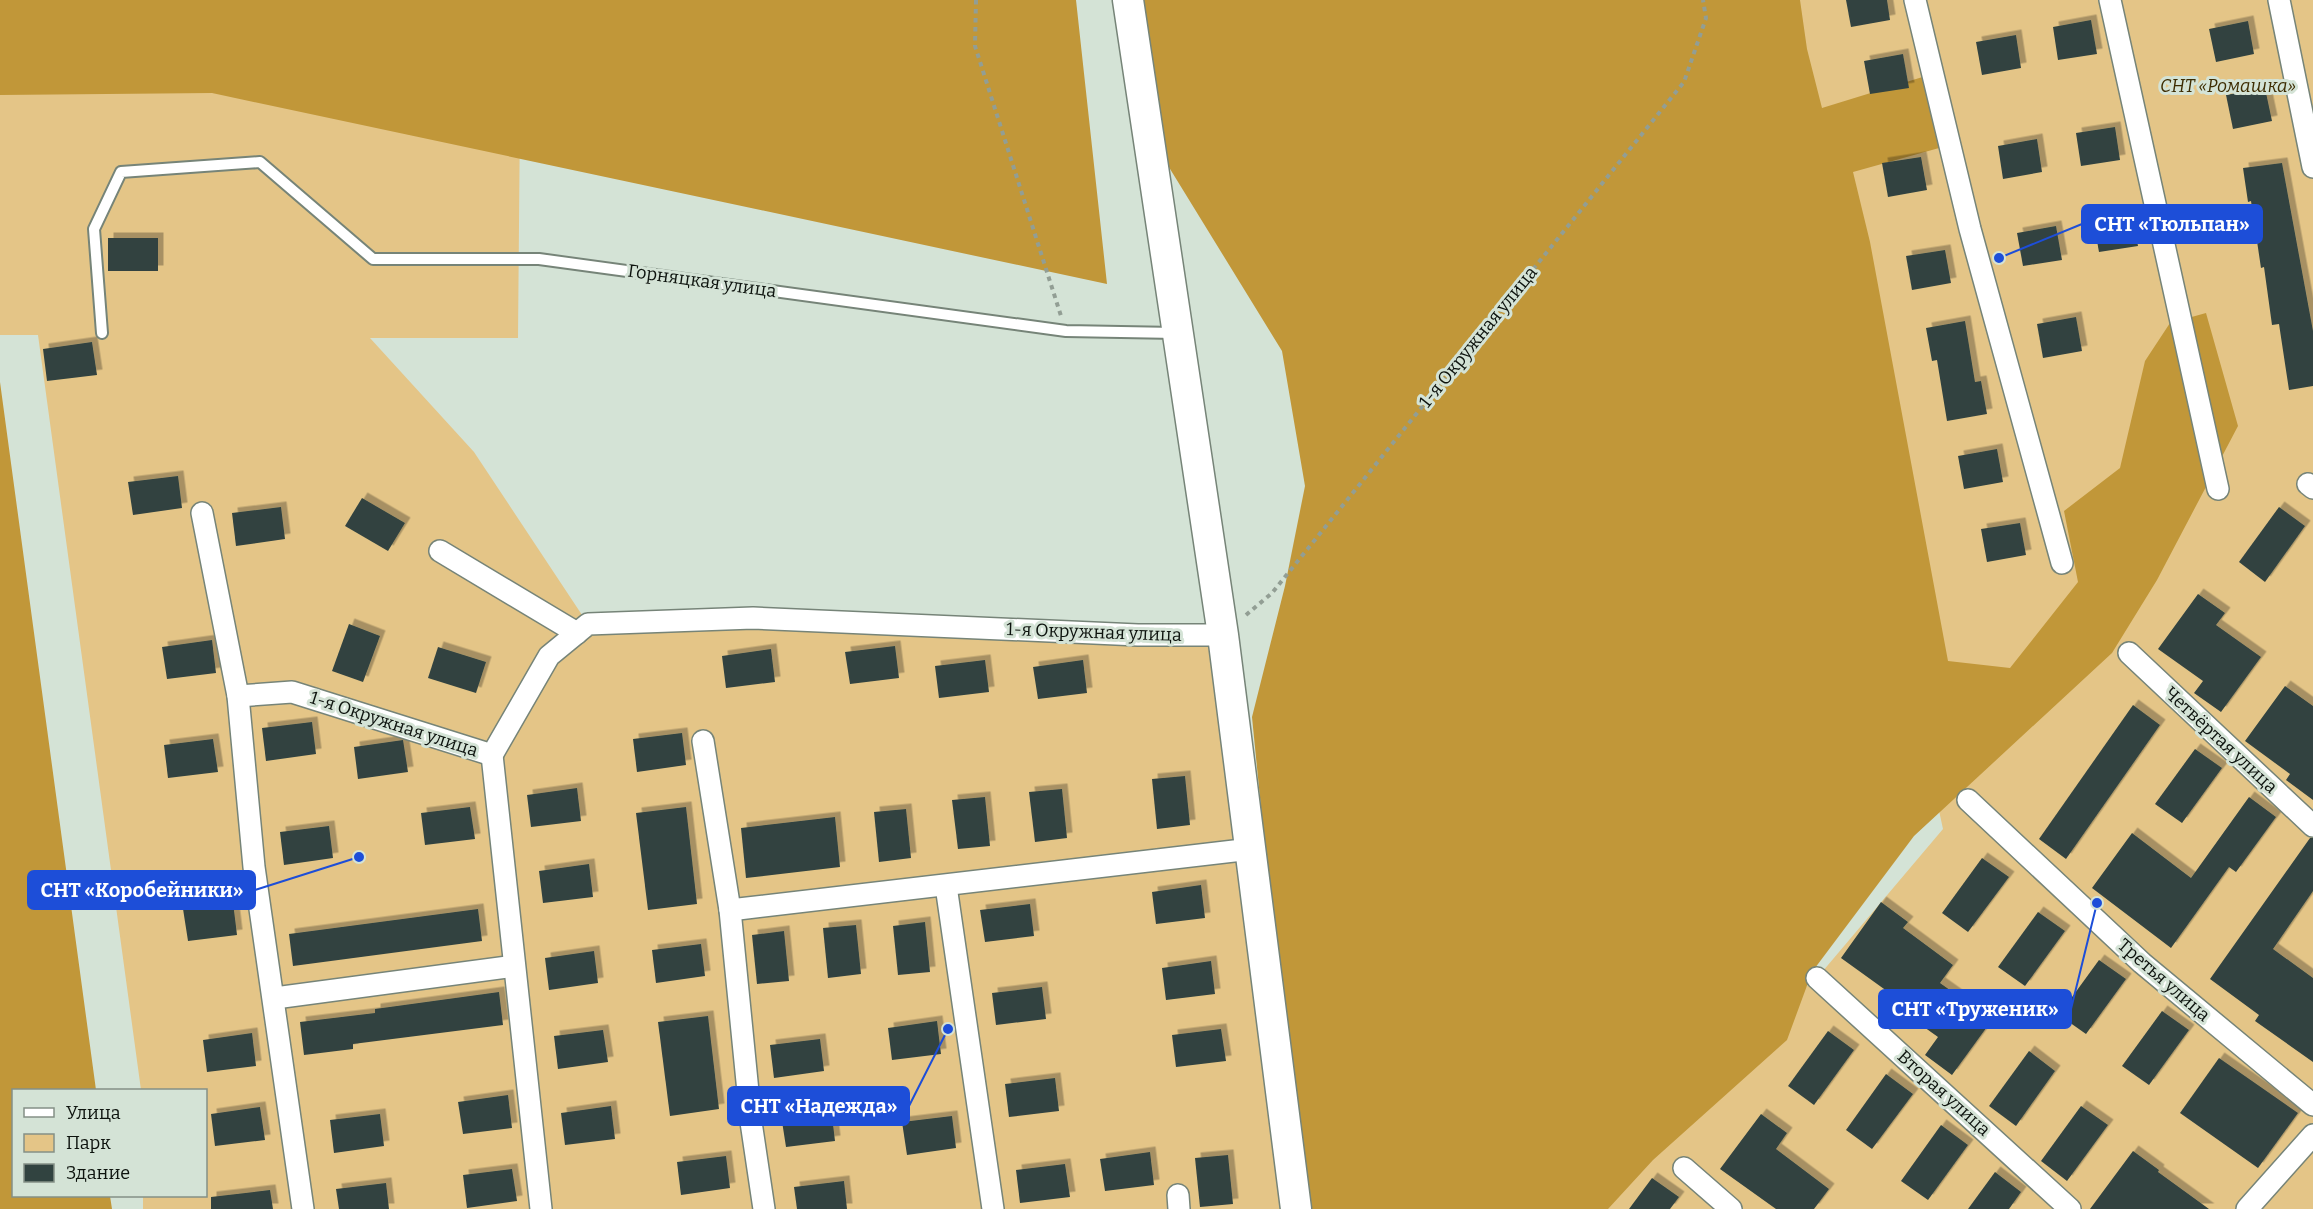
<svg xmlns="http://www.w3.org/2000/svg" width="2313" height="1209" viewBox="0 0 2313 1209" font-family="Bitter,serif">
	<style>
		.green { fill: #e4c587 }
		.forest { fill: #c19739 }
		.building { fill: #314340; filter: url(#shadow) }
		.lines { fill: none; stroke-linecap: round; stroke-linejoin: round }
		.lane-casing { stroke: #768478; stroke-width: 14 }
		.street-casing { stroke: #768478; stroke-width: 24 }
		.secondary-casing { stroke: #768478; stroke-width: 33 }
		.path { stroke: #929e94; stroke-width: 4; stroke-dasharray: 4.5 4.5; stroke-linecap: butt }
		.lane { stroke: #fff; stroke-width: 10 }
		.street { stroke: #fff; stroke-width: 21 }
		.secondary { stroke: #fff; stroke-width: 30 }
		.labels { text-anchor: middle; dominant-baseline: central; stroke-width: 6; stroke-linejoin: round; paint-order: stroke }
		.park-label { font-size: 18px; font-style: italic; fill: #3d2c02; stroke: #d4e3d6 }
		.street-label { font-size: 18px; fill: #0d130e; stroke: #d4e3d6 }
		.leader { fill: none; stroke: #1d4ed8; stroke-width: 2 }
		.callout-dot { fill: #1d4ed8; stroke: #d4e3d6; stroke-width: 2 }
		.callout { fill: #1d4ed8; stroke: #1d4ed8; stroke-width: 2 }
		.callout-label { font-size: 20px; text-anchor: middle; font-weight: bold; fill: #fff }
	</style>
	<defs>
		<filter id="shadow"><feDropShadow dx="5.5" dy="-5.5" stdDeviation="0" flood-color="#0004"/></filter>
	</defs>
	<rect width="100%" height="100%" fill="#d4e3d6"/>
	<g class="green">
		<path d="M0 0H521L518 338H370L474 452 588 624 1223 635 1296 1209H143V1196H206V1090H141L38 335H0Z"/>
		<path d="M1763 0H2313V1209H1529L1817 978 1943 829Z"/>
	</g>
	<g class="forest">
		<path d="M0 0H1076L1107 284 212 93 0 95Z"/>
		<path d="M1138 0H1800L1807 49 1822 108 1942 71 1957 143 1853 172 1870 242 1948 661 2010 668 2078 582 2064 511 2120 468 2145 361 2170 323 2206 313 2238 426 2157 580 2112 653 1914 836 1812 972 1787 1040 1653 1160 1608 1209H1305L1285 1049 1252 717 1285 586 1305 486 1282 351 1159 151Z"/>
		<path d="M0 382 96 1090H14V1196H110L112 1209H0Z"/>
	</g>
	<g class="building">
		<path d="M1846 0H1887L1890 20 1851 27Z"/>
		<path d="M2091 20 2097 54 2058 60 2053 27Z"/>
		<path d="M2248 21 2254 54 2216 62 2209 29Z"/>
		<path d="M2016 35 2021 68 1982 75 1976 42Z"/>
		<path d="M1903 54 1909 88 1870 94 1864 61Z"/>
		<path d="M2265 88 2272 121 2233 129 2226 95Z"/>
		<path d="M2115 127 2120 160 2081 166 2076 133Z"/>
		<path d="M2037 139 2042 172 2003 179 1998 146Z"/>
		<path d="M1921 157 1927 190 1888 197 1882 163Z"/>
		<path d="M2282 163 2313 331V386L2289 390 2279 324 2272 325 2264 267 2261 268 2251 201 2248 202 2243 168Z"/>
		<path d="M2132 213 2138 246 2099 252 2093 219Z"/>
		<path d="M2056 226 2062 260 2023 266 2017 233Z"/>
		<rect x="108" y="238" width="50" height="33"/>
		<path d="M1945 250 1951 283 1912 290 1906 256Z"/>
		<path d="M2076 317 2082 351 2043 358 2037 324Z"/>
		<path d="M1965 321 1975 382 1981 381 1987 414 1947 421 1937 360 1932 361 1926 328Z"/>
		<path d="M92 342 97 375 47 381 43 349Z"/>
		<path d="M1997 449 2003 482 1964 489 1958 456Z"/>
		<path d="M178 476 182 508 133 515 128 482Z"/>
		<path d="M362 498 405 523 388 551 345 526Z"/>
		<path d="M281 507 285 539 236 546 232 513Z"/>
		<path d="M2279 507 2305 526 2265 582 2239 562Z"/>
		<path d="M2020 523 2026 555 1987 562 1981 529Z"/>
		<path d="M2198 594 2225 613 2216 625 2261 657 2221 712 2194 693 2203 681 2158 649Z"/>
		<path d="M349 624 380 636 363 682 332 671Z"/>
		<path d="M212 640 216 673 167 679 162 647Z"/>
		<path d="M895 646 899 678 850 684 845 652Z"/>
		<path d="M438 647 486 662 476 693 428 678Z"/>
		<path d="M771 649 775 682 726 688 722 656Z"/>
		<path d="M985 660 989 692 939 698 935 666Z"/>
		<path d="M1083 660 1087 693 1038 699 1033 667Z"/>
		<path d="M2285 686 2313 706V800L2286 780 2290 774 2245 741Z"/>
		<path d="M2133 705 2160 725 2066 859 2039 839Z"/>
		<path d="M312 722 316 754 266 761 262 728Z"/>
		<path d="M682 733 686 765 637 772 633 739Z"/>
		<path d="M213 739 218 772 168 778 164 745Z"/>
		<path d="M403 740 408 772 358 779 354 747Z"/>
		<path d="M2195 749 2222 768 2182 823 2155 804Z"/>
		<path d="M1185 776 1190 825 1157 829 1152 779Z"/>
		<path d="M577 788 581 821 531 827 527 795Z"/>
		<path d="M1062 789 1067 838 1035 842 1029 792Z"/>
		<path d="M985 797 990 846 958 849 952 800Z"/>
		<path d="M2249 797 2276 817 2236 872 2229 867 2171 948 2092 888 2132 833 2191 878Z"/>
		<path d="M470 807 475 839 425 845 421 813Z"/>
		<path d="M686 807 697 904 648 910 636 813Z"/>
		<path d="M906 809 911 858 879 862 874 812Z"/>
		<path d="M835 817 840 867 746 878 741 828Z"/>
		<path d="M329 826 333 858 284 865 280 832Z"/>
		<path d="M2310 838H2313V891L2273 949 2313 978V1062L2255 1021 2259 1015 2210 979Z"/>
		<path d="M1982 858 2009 877 1968 932 1942 913Z"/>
		<path d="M589 864 593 897 543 903 539 871Z"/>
		<path d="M1201 885 1205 918 1156 924 1152 892Z"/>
		<path d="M233 902 237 935 188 941 183 909Z"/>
		<path d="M1881 902 1908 922 1903 928 1953 965 1940 983 1992 1020 1952 1075 1925 1055 1938 1037 1886 1000 1891 994 1841 958Z"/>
		<path d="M1030 904 1034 936 985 942 980 910Z"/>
		<path d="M478 909 482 941 293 966 289 934Z"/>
		<path d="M2038 912 2065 931 2025 986 1998 967Z"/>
		<path d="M925 922 930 972 898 975 893 926Z"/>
		<path d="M856 925 861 974 828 978 823 928Z"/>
		<path d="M784 931 789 981 757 984 752 935Z"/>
		<path d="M701 944 705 976 656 983 652 950Z"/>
		<path d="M594 951 598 983 549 990 545 958Z"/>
		<path d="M2099 960 2126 979 2086 1034 2059 1015Z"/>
		<path d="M1211 961 1215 994 1166 1000 1162 968Z"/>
		<path d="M1042 987 1046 1019 996 1025 992 993Z"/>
		<path d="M499 992 503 1025 353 1044V1049L304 1055 300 1022 375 1013V1009Z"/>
		<path d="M2162 1011 2189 1030 2149 1085 2122 1066Z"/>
		<path d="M708 1016 719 1109 670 1116 658 1022Z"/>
		<path d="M937 1021 941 1054 892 1060 888 1028Z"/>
		<path d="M1221 1029 1226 1061 1176 1067 1172 1035Z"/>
		<path d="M603 1030 608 1062 558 1069 554 1036Z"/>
		<path d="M1828 1031 1854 1050 1814 1105 1788 1086Z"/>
		<path d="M252 1033 256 1066 207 1072 203 1040Z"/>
		<path d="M820 1039 824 1071 774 1078 770 1045Z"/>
		<path d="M2029 1051 2055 1071 2016 1126 1989 1106Z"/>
		<path d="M2219 1058 2298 1113 2258 1168 2180 1113Z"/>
		<path d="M1886 1074 1913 1094 1872 1149 1846 1130Z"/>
		<path d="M1055 1078 1059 1111 1009 1117 1005 1084Z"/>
		<path d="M508 1095 512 1128 463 1134 458 1102Z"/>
		<path d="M611 1106 615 1139 565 1145 561 1113Z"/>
		<path d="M2081 1106 2108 1125 2067 1181 2041 1161Z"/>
		<path d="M260 1107 265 1140 215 1146 211 1114Z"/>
		<path d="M831 1108 835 1141 786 1147 781 1115Z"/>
		<path d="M380 1114 384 1146 334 1153 330 1120Z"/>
		<path d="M1761 1114 1787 1133 1776 1149 1829 1189 1814 1209H1776L1720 1169Z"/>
		<path d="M952 1116 956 1148 907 1155 902 1122Z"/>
		<path d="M1941 1125 1968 1145 1928 1200 1901 1181Z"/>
		<path d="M2133 1151 2159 1170 2158 1172 2209 1209H2090Z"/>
		<path d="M1150 1152 1154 1185 1105 1191 1100 1159Z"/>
		<path d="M1228 1155 1233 1204 1200 1207 1195 1158Z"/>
		<path d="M726 1156 730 1188 681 1195 677 1162Z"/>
		<path d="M1065 1164 1070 1197 1020 1203 1016 1170Z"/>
		<path d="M512 1169 517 1201 467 1208 463 1175Z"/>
		<path d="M1995 1172 2021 1192 2009 1209H1968Z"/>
		<path d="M1652 1178 1679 1197 1670 1209H1629Z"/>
		<path d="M844 1181 847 1209H797L794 1187Z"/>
		<path d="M386 1183 389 1209H339L336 1189Z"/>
		<path d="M270 1190 273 1209H211V1197Z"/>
	</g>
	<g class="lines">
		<g class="lane-casing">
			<path id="lane" d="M102 333 94 229 121 172 260 162 373 259H539L1066 331 1176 333"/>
		</g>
		<g class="street-casing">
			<g id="street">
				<path d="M1915 0 1970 229 2062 563"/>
				<path d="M2110 0 2218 489"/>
				<path d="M2279 0 2313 167"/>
				<path d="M2308 484 2313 488"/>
				<path d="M202 513 238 696 254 867 303 1209"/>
				<path d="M440 551 577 633"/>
				<path d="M2129 653 2313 826"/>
				<path d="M238 696 292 692 492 755 549 656 588 624 753 618 1138 635H1223"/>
				<path d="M703 741 730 910 751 1122 764 1209"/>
				<path d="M492 755 541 1209"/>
				<path d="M1968 800 2142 963 2313 1105"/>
				<path d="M946 886 993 1209"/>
				<path d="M730 910 1251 849"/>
				<path d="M1817 978 2070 1209"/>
				<path d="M275 998 514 966"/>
				<path d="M1684 1168 1731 1209"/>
				<path d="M1178 1195 1179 1209"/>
				<path d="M2247 1209 2313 1135"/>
			</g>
		</g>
		<g class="secondary-casing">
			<path id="secondary" d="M1128 0 1223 635 1296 1209"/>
		</g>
		<g class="path">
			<path d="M976 0 975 46 1061 316"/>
			<path d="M1246 615 1272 593 1684 82 1706 18 1703 0"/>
		</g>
		<use href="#lane" class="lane"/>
		<use href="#street" class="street"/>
		<use href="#secondary" class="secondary"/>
	</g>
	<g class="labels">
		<g class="park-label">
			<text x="2228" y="86">СНТ «Ромашка»</text>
		</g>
		<g class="street-label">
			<text transform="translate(702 281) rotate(8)">Горняцкая улица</text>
			<text transform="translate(1478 337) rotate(-51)">1-я Окружная улица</text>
			<text transform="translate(1094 632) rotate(2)">1-я Окружная улица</text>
			<text transform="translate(394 724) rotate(18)">1-я Окружная улица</text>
			<text transform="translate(2221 740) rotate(43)">Четвёртая улица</text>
			<text transform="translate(2164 980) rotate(41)">Третья улица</text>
			<text transform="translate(1944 1093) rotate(42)">Вторая улица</text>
		</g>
	</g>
	<path class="leader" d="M1999 258L2082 224M359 857L255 890M2097 903L2071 1009M948 1029L909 1106"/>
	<g class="callout-dot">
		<circle cx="1999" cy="258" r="6"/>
		<circle cx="359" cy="857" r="6"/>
		<circle cx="2097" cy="903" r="6"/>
		<circle cx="948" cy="1029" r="6"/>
	</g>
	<g class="callout">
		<rect x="2082" y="205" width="180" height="38" rx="6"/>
		<rect x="28" y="871" width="227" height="38" rx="6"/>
		<rect x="1879" y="990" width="192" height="38" rx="6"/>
		<rect x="728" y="1087" width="181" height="38" rx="6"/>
	</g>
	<g class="callout-label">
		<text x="2172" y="231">СНТ «Тюльпан»</text>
		<text x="142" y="897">СНТ «Коробейники»</text>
		<text x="1975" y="1016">СНТ «Труженик»</text>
		<text x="819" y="1113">СНТ «Надежда»</text>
	</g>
	<rect x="12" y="1089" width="195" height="108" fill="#d4e3d6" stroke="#849086" stroke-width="1.5"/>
	<rect x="24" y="1108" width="30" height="9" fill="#ffffff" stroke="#849086" stroke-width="1.5"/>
	<text x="66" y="1119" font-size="18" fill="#0d130e">Улица</text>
	<rect x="24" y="1134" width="30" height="18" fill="#e4c587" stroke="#849086" stroke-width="1.5"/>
	<text x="66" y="1149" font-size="18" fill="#0d130e">Парк</text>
	<rect x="24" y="1164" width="30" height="18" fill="#314340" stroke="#849086" stroke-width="1.5"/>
	<text x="66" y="1179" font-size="18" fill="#0d130e">Здание</text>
</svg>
